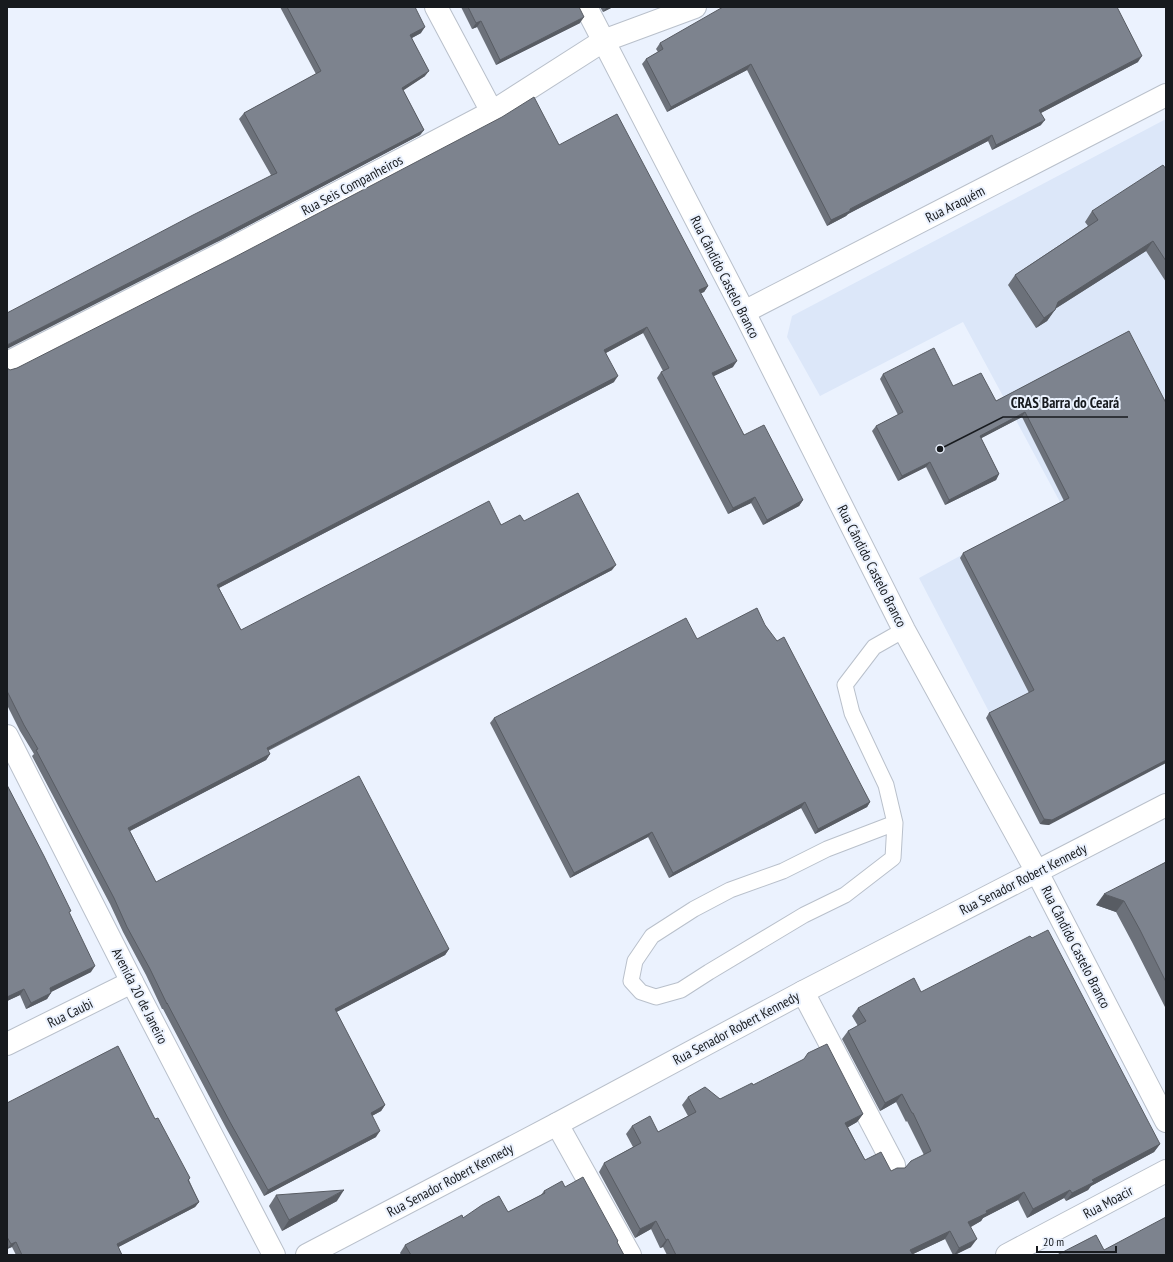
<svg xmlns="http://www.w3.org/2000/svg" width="1173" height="1262" viewBox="0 0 1173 1262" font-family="'PT Sans Narrow',sans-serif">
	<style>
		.built { fill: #dce7f9 }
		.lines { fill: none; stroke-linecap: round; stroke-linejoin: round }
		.lane-casing { stroke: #b9c0cb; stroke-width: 17 }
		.street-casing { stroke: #b9c0cb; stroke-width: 24 }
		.secondary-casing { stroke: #b9c0cb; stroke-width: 24 }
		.lane { stroke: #fff; stroke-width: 15 }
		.street { stroke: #fff; stroke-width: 22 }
		.secondary { stroke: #fff; stroke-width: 22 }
		.wall { fill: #6c717a }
		.shaded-wall { fill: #585c63 }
		.building { fill: #7d838e; stroke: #585c63 }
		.labels { text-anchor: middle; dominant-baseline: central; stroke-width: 4; stroke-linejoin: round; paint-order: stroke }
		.street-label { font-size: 14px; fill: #171a1e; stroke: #ebf2fe }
		.leader { fill: none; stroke: #171a1e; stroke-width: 1.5 }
		.callout-dot { fill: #171a1e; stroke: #ebf2fe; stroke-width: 1.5 }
		.callout-label { font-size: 15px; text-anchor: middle; font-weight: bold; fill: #171a1e; stroke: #ebf2fe; stroke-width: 4; stroke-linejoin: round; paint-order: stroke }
	</style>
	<rect width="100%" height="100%" fill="#ebf2fe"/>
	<path class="built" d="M1166 119V762L1042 813 919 578 1060 502 963 322 820 396 787 337 792 316Z"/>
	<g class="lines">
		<g class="lane-casing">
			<path id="lane" d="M895 823 827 849 783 871 730 890 694 909 652 936 635 961 631 981 641 992 656 997 681 990 709 972 804 915 845 895 893 858 895 823 886 785 852 713 845 685 874 647 904 630"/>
		</g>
		<g class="street-casing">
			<g id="street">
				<path d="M436 7 492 112"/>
				<path d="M586 7 744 312 904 630 1037 872 1166 1121"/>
				<path d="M744 312 1166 95"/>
				<path d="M7 363 223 253 492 112 603 41 695 7"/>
				<path d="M7 736 132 982 274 1255"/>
				<path d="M803 992 894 1165"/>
				<path d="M7 1044 132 982"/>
				<path d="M557 1124 630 1255"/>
				<path d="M1007 1255 1166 1171"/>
			</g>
		</g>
		<g class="secondary-casing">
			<path id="secondary" d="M307 1255 557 1124 803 992 1166 805"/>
		</g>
		<use href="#lane" class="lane"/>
		<use href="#street" class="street"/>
		<use href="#secondary" class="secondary"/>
	</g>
	<g class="wall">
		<path d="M280 7H415L421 33 412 38 425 76 403 90 424 130 420 135 217 242 271 175 239 119 244 113 316 74Z"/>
		<path d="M461 7H579L580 23 496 65 477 27 472 29Z"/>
		<path d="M600 7H613L603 12Z"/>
		<path d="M660 43 1138 62 1041 113V125L992 150 988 141 848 214 846 216 827 226 747 70 667 112 642 64 646 59 658 52 656 49Z"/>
		<path d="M559 145 708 286 704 292 700 293 733 367 713 376 744 435 803 500 799 506 763 525 751 503 728 514 657 378 661 372 663 371 643 333 606 353 614 382 219 588 241 630 501 525 524 521 612 570 268 751 270 754 266 760 130 831 156 882 449 949 445 955 336 1012 385 1105 381 1111 372 1116 376 1137 264 1196 226 1128 163 1009H162L146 975 123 932 110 904 32 756 34 754 20 731 7 705V368L10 370 17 368Z"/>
		<path d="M1166 169V282L1146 251 1055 309 1047 321 1036 328 1008 285 1015 275 1088 226 1085 222 1092 211Z"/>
		<path d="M1129 331 1049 825 1040 824 986 718 989 713 1029 693 960 558 963 553 1064 501 1022 417 981 438 999 474 996 480 945 505 926 467 898 481 872 431 876 426 898 415 880 379 883 374 953 386 996 401Z"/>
		<path d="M765 625 870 802 867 807 815 834 801 808 669 878 648 837 570 878 490 723 494 718 697 639Z"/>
		<path d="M7 785 69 913 91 972 51 992 47 999 26 1009 20 995 7 1001Z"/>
		<path d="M1166 862V1009L1132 942 1116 912 1096 905Z"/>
		<path d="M921 992 1160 1144 1154 1152 1091 1186 1088 1190 1066 1201 1064 1198 1027 1218 1018 1200 983 1218 981 1221 971 1227V1247L955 1255H953L945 1239 913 1254V1255H667L663 1247 660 1248 651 1229 635 1238 599 1172 604 1163 633 1147 626 1134 632 1126 658 1132 688 1116 682 1105 688 1097 720 1099 753 1085 863 1114 857 1122 848 1127 865 1160 891 1171 905 1168 924 1155 907 1121 906 1122 896 1102 880 1111 842 1039 848 1031 858 1026 852 1016 858 1008Z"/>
		<path d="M7 1103 155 1119 190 1178 189 1180 199 1202 195 1207 118 1247 122 1255H16L12 1247 7 1249Z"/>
		<path d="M565 1187 617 1242 624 1255H401L400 1253 405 1245 463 1218 508 1212 541 1195 544 1191Z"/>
		<path d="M276 1195 337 1201 282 1231 269 1206Z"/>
	</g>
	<g class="shaded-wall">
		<path d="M607 7H613L603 12Z"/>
		<path d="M584 17 580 23 496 65 500 60Z"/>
		<path d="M481 21 477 27 472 29 476 23Z"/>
		<path d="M425 27 421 33 406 41 410 35Z"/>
		<path d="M1142 56 1138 62 1035 116 1039 110Z"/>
		<path d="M751 64 747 70 667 112 671 107Z"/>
		<path d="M429 71 425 76 398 94 402 88Z"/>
		<path d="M1045 120 1041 125 992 150 996 145Z"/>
		<path d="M424 130 420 135 217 242 7 349V345Z"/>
		<path d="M992 135 988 141 848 214 846 216 827 226 831 220 850 209Z"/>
		<path d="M1153 241 1146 251 1050 312 1058 302Z"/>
		<path d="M708 286 704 292 695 296 699 290Z"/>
		<path d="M1055 310 1047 321 1036 328 1044 318Z"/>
		<path d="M647 327 643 333 600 356 604 350Z"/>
		<path d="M737 361 733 367 708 379 712 373Z"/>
		<path d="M618 376 614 382 213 591 217 585Z"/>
		<path d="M1025 412 1022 417 976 441 980 436Z"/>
		<path d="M930 462 926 467 898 481 902 476Z"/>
		<path d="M999 474 996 480 945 505 949 500Z"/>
		<path d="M755 497 751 503 728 514 733 508Z"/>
		<path d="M803 500 799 506 763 525 767 520Z"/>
		<path d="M616 565 612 570 262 753 267 748Z"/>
		<path d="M270 754 266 760 124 834 128 828Z"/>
		<path d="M1166 760V763L1049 825 1040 824 1044 819Z"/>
		<path d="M805 802 801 808 669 878 673 873Z"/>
		<path d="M870 802 867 807 815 834 818 829Z"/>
		<path d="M652 832 648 837 570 878 574 873Z"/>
		<path d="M1104 894 1124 901 1116 912 1096 905Z"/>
		<path d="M449 949 445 955 331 1015 335 1009Z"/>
		<path d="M95 966 91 972 45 995 50 988Z"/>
		<path d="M24 989 20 995 7 1001V997Z"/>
		<path d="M51 993 47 999 26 1009 31 1003Z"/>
		<path d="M902 1094 896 1102 880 1111 885 1103Z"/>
		<path d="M385 1105 381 1111 366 1119 371 1113Z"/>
		<path d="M863 1114 857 1122 840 1132 845 1123Z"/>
		<path d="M380 1131 376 1137 264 1196 268 1190Z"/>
		<path d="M1160 1144 1154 1152 1091 1186 1088 1190 1066 1201 1072 1193 1092 1180Z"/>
		<path d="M344 1190 337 1201 282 1231 289 1220Z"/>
		<path d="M1070 1190 1064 1198 1027 1218 1033 1209Z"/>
		<path d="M1024 1192 1018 1200 983 1218 981 1221 963 1231 968 1222 986 1211Z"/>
		<path d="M199 1202 195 1207 113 1250 117 1244Z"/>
		<path d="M656 1221 651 1229 635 1238 640 1229Z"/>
		<path d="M950 1231 945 1239 911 1255 910 1250Z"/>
		<path d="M668 1239 663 1247 660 1248 666 1240Z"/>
		<path d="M977 1239 971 1247 954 1255 959 1248Z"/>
		<path d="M16 1242 12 1247 7 1249 11 1244Z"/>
	</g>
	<g class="building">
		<path d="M287 7H415L425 27 410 35 429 71 402 88 424 130 221 236 7 345V313L193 215 270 176 277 173 244 113 321 71Z"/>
		<path d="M468 7H579L584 17 500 60 481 21 476 23Z"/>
		<path d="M723 7H1117L1142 56 1039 110 1045 120 996 145 992 135 850 209V211L831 220 751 64 671 107 646 59 663 49 660 43Z"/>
		<path d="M534 97 559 145 617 114 708 286 699 290 737 361 712 373 744 435 764 425 803 500 767 520 755 497 733 508 661 372 669 368 647 327 604 350 618 376 217 585 241 630 489 501 501 525 520 515 524 521 578 493 616 565 267 748 270 754 128 828 156 882 359 776 449 949 335 1009 385 1105 371 1113 380 1131 268 1190 230 1122 167 1003V1004L150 969 127 927 114 898 36 750 38 749 24 725 7 691V368L10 370 17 368 233 258 502 117Z"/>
		<path d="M1163 165 1166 169V261L1153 241 1058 302 1055 310 1044 318 1015 275 1098 220 1092 211Z"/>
		<path d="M1129 331 1166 403V760L1052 820 1044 819 989 713 1034 690 963 553 1069 498 1025 412 980 436 999 474 949 500 930 462 902 476 876 426 903 412 883 374 934 348 953 386 981 373 996 401Z"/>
		<path d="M757 608 765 625 777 641 784 637 870 802 818 829 805 802 673 873 652 832 574 873 494 718 686 618 697 639Z"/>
		<path d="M7 785 44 856 71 911 69 912 95 966 50 988 51 993 31 1003 24 989 7 997Z"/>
		<path d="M1166 862V982L1140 930 1124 901 1104 894Z"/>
		<path d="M1048 930 1160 1144 1092 1180 1094 1182 1072 1193 1070 1190 1033 1209 1024 1192 986 1211 987 1213 968 1222 977 1239 959 1248 950 1231 910 1250 913 1255H676L668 1239 666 1240 656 1221 640 1229 604 1163 641 1143 632 1126 650 1116 658 1132 696 1112 688 1097 705 1087 720 1099 752 1083 753 1085 804 1059 808 1053 827 1044 863 1114 845 1123 865 1160 881 1152 891 1171 897 1168H905L911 1161 931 1151 913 1113H912L902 1094 885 1103 848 1031 866 1021 858 1008 914 978 921 992 1030 936 1032 938Z"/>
		<path d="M118 1046 155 1119 158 1118 190 1178 188 1180 199 1202 117 1244 122 1255H22L16 1242 11 1244 7 1237V1103Z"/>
		<path d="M583 1177 618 1241 617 1242 624 1255H411L405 1245 462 1215 463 1218 482 1205 499 1196 508 1212 545 1193 544 1191 562 1181 565 1187Z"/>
		<path d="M344 1190 289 1220 276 1195Z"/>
		<path d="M1166 1217V1255H1057L1096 1235 1104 1250Z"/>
	</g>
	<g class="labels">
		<g class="street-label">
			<text transform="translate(352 185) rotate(-28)">Rua Seis Companheiros</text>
			<text transform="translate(955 204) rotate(-27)">Rua Araquém</text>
			<text transform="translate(725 277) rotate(63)">Rua Cândido Castelo Branco</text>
			<text transform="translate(872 566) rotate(63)">Rua Cândido Castelo Branco</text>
			<text transform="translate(1023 879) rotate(-27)">Rua Senador Robert Kennedy</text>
			<text transform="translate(1076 947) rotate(63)">Rua Cândido Castelo Branco</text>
			<text transform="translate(140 996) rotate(63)">Avenida 20 de Janeiro</text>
			<text transform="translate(70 1013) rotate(-26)">Rua Caubi</text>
			<text transform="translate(736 1028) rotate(-28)">Rua Senador Robert Kennedy</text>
			<text transform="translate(450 1180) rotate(-28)">Rua Senador Robert Kennedy</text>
			<text transform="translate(1108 1202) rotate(-28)">Rua Moacir</text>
		</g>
	</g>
	<path class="leader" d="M940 449L1003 417H1128"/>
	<circle class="callout-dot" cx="940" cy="449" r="4"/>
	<g class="callout-label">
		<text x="1065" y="408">CRAS Barra do Ceará</text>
	</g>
	<rect width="1173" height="1262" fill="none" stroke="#171a1e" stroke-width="16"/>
	<path d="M1037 1246v6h79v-6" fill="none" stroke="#171a1e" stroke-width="2"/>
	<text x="1043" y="1246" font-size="12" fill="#171a1e" stroke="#ebf2fe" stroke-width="3" paint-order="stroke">20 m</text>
</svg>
